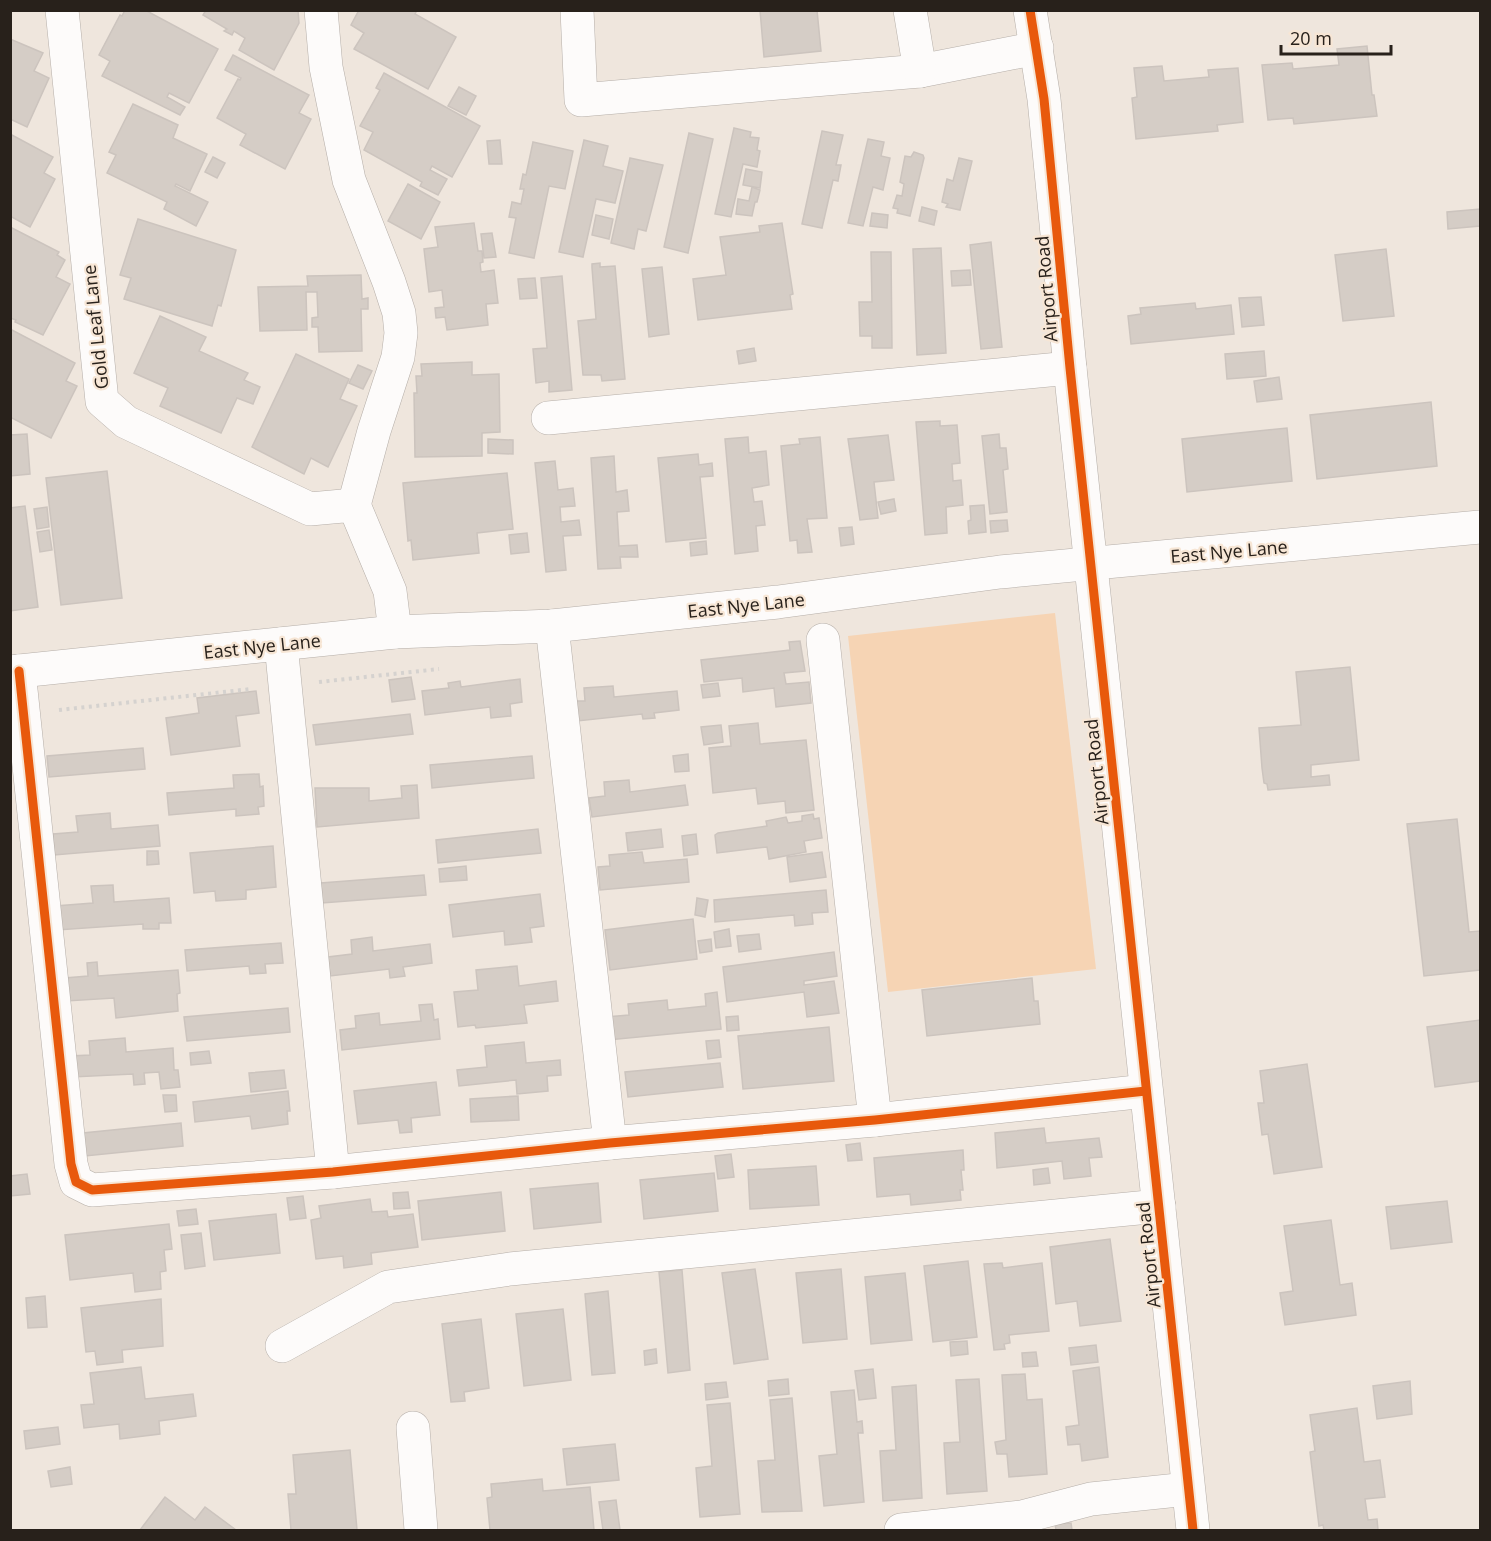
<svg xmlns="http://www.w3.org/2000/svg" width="1491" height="1541" viewBox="0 0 1491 1541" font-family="'Open Sans',sans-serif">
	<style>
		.green { fill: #f6d4b4 }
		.building { fill: #d5cdc6; stroke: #ccc4be; stroke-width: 1.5 }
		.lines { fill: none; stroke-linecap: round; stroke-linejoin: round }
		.minor-casing { stroke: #b5aea8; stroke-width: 34 }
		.path { stroke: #d5d2cf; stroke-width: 4; stroke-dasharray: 3 4.5; stroke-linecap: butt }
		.minor { stroke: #fdfbfa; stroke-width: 33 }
		.cycleway-casing { stroke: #f7e6d5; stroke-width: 13 }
		.cycleway { stroke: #e8590c; stroke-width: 9 }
		.labels { text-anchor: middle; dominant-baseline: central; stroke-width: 4.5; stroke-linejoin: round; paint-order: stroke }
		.street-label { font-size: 18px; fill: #28211b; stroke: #f7e6d5 }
	</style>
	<rect width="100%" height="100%" fill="#efe6dd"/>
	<path class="green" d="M1055 613 1096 969 888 992 848 636Z"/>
	<g class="building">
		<path d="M125 10H145L218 49 189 103 169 93 167 97 185 107 180 115 102 76 110 61 99 55 120 15 122 16Z"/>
		<path d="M206 10H298L299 23 274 70 239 50 245 38 234 31 232 35 224 31 227 29 203 15Z"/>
		<path d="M359 10H417L415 14 456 37 428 89 354 49 364 33 351 25Z"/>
		<path d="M760 10H817L821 51 764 57Z"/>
		<path d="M10 39 43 53 34 71 49 78 27 127 10 119Z"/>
		<path d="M1367 46 1372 95H1374L1377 116 1294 124 1293 118 1268 120 1262 65 1292 63 1293 69 1339 65 1337 49Z"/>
		<path d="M233 55 309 95 299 113 311 119 285 169 240 145 246 134 217 118 238 79 240 80 241 78 225 70Z"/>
		<path d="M1162 66 1164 81 1209 77 1208 70 1238 68 1243 122 1217 125 1218 131 1136 139 1132 98 1137 97 1134 68Z"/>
		<path d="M384 73 480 126 452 177 432 166 430 170 447 179 438 195 420 186 422 182 364 150 373 132 360 126 380 90 376 88Z"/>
		<path d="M459 87 476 96 466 115 448 106Z"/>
		<path d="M133 104 178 125 173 138 207 154 190 191 176 184 175 186 208 202 196 226 164 209 167 202 107 173 116 155 109 152Z"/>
		<path d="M734 128 751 132 750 137 759 138 757 150 760 151 757 167 743 164 731 217 715 214Z"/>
		<path d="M822 131 843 135 836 165H841L838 181 833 180 822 228 802 224Z"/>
		<path d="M689 133 713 139 688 253 664 247Z"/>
		<path d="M10 134 53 157 44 173 55 179 30 227 10 216Z"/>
		<path d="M868 139 884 142 881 156 890 158 883 190 873 187 863 226 848 223Z"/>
		<path d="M500 140 502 164H489L487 141Z"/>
		<path d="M584 140 608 146 603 166 623 171 615 203 596 199 583 257 559 252Z"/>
		<path d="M533 142 573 151 565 189 549 186 534 258 509 253 516 218 509 217 512 202 521 204 524 189H520L523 174 526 175Z"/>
		<path d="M914 152 923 155 924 158 910 216 897 213 898 209 893 208 897 195 902 196 904 184 900 182 905 156 911 157Z"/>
		<path d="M213 157 225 163 217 178 205 172Z"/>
		<path d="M630 158 663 165 646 231 638 229 634 249 611 243Z"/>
		<path d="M959 158 972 161 960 210 946 207 948 204 942 202 947 179 953 181Z"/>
		<path d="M746 169 762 172 760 188 743 185Z"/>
		<path d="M408 184 440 202 421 239 388 221Z"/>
		<path d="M752 187 760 190 757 202H755L752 216 736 214 738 199 749 201Z"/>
		<path d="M922 207 937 211 934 225 919 221Z"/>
		<path d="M1480 209V226L1448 229 1447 212Z"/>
		<path d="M872 213 888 215 887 228 870 226Z"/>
		<path d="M596 215 613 219 609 239 592 235Z"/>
		<path d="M138 219 236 250 221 306 218 305 212 326 124 299 131 278 120 275Z"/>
		<path d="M474 223 478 251H482L483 262 480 263 481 272 494 270 498 303 486 304 488 325 447 330 445 317 436 318 435 308 444 307 442 290 429 292 424 249 438 247 435 227Z"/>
		<path d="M782 223 793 294 790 295 792 309 698 320 693 279 726 275 720 237 760 232 759 226Z"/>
		<path d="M10 227 59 252 57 255 65 260 56 277 70 284 43 335 15 322 16 320 10 318Z"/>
		<path d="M492 233 496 257 484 258 481 234Z"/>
		<path d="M991 242 1002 347 981 349 970 245Z"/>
		<path d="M941 248 946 353 917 355 913 249Z"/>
		<path d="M1386 249 1394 316 1343 321 1335 255Z"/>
		<path d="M871 252H891L892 348H872V336H860L859 302H872Z"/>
		<path d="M600 263V267L615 266 625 379 602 381 601 375H583L578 321 596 319 592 268V264Z"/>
		<path d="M662 267 669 334 649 337 642 269Z"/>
		<path d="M970 270 971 285 952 286 951 271Z"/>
		<path d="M361 275 362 299 368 298V309H361L362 351 319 352 318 327H312V318L318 317 317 292H306L307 330 260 331 258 287 308 286 307 276Z"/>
		<path d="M562 276 572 390 549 392V381L536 383 533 349 547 348 541 278Z"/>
		<path d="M535 278 537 298 520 299 518 279Z"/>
		<path d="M1261 297 1264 325 1242 327 1239 298Z"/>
		<path d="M1195 303 1196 309 1231 305 1234 334 1131 344 1128 316 1141 314 1140 308Z"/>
		<path d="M160 316 206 337 199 351 248 373 244 380 260 387 253 404 237 398 221 433 160 406 168 388 134 373Z"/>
		<path d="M10 329 75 363 66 381 77 386 51 438 10 417Z"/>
		<path d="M754 348 756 361 739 364 737 351Z"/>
		<path d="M1264 351 1266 376 1227 379 1225 354Z"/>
		<path d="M296 354 349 379 340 399 357 406 328 467 311 458 304 474 252 447Z"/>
		<path d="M472 362V375L499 374 500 432 482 433V456L415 457 414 393H417L416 376H422L421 364Z"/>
		<path d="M358 365 372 371 363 389 349 383Z"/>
		<path d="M1279 377 1282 399 1257 402 1254 381Z"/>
		<path d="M1431 402 1437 466 1317 479 1310 415Z"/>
		<path d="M940 421V426L957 425 960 463 952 464 953 481 961 480 963 505 946 507 947 533 925 535 916 422Z"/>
		<path d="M1287 428 1292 481 1187 492 1182 439Z"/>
		<path d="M27 434 30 474 10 476V435Z"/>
		<path d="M999 434 1000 448H1006L1008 469 1003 470 1007 512 990 514 982 436Z"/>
		<path d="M888 435 894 480 874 482 878 518 860 520 848 439Z"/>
		<path d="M748 437 749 453 766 451 769 485 752 488 754 502 762 501 765 525 756 526 758 551 735 554 725 439Z"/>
		<path d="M820 437 827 518 807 519 812 552 798 553 797 540 790 541 781 446 800 444 799 439Z"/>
		<path d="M488 439 513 440V454L488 453Z"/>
		<path d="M698 454 699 465 712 463 713 476 700 477 706 538 666 542 658 458Z"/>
		<path d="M614 456 616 492 627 490 629 511 617 512 619 546 637 545 638 557H620L621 568 598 569 591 458Z"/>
		<path d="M555 461 558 490 573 488 575 506 560 507 561 522 579 520 581 535 563 536 566 570 546 572 535 463Z"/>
		<path d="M107 471 122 598 61 605 46 478Z"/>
		<path d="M507 473 513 529 477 533 479 553 413 560 411 540 408 541 403 483Z"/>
		<path d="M894 499 896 511 881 514 878 502Z"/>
		<path d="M984 505 986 532 969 534 968 521 971 520 970 506Z"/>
		<path d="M25 506 38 607 10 611V508Z"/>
		<path d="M47 507 49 527 37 529 34 509Z"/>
		<path d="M1007 520 1008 531 991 533 990 521Z"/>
		<path d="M852 527 854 544 841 546 839 528Z"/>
		<path d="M49 530 52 550 40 552 37 532Z"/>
		<path d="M527 533 529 552 511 554 509 535Z"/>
		<path d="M706 541 707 554 691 556 690 543Z"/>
		<path d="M800 641 805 671 784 673 786 684 809 682 811 703 776 707 774 688 743 692 742 678 704 682 701 660 790 650 789 642Z"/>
		<path d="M1350 667 1359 760 1311 765V777L1329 775 1330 785 1268 790 1267 784 1264 783 1262 768 1259 728 1301 725 1296 672Z"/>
		<path d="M411 677 415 699 392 702 389 680Z"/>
		<path d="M520 679 522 702 510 704 511 716 491 718 490 707 425 715 422 691 449 688 448 683 460 681 461 687Z"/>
		<path d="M718 683 720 696 703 698 701 685Z"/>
		<path d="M613 686 614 697 677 691 679 710 654 713 655 718 643 719 642 714 577 721 575 701H585L584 688Z"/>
		<path d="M256 691 259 713 236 716 240 746 171 755 166 718 199 713 197 698Z"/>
		<path d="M410 714 413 734 316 745 313 725Z"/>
		<path d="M758 723 760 744 806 740 814 810 786 813 785 801 758 804 756 788 713 793 709 748 731 746 729 726Z"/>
		<path d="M721 725 723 742 704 745 701 727Z"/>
		<path d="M143 748 145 769 49 777 47 756Z"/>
		<path d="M688 754 689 771 675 772 673 756Z"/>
		<path d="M532 756 534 778 432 788 430 765Z"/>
		<path d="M259 774 260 787 263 786 264 806 258 807 259 814 236 816V809L169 815 167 793 234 788 233 775Z"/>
		<path d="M629 780 630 792 685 785 688 805 592 817 589 798 605 796 604 782Z"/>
		<path d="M417 785 419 818 317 827 315 788H369V801L402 798 401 786Z"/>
		<path d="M110 813 111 829 158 825 160 846 54 855 53 834 78 832 76 816Z"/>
		<path d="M813 814 814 819 819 818 822 838 804 841 806 852 769 859 767 847 717 853 715 835 718 833 767 826 766 821 786 817 788 823 802 821V816Z"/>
		<path d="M1457 819 1469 932 1480 931V970L1424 976 1407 824Z"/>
		<path d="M538 829 541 853 438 863 436 840Z"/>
		<path d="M661 829 663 847 628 851 626 833Z"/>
		<path d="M696 834 698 854 684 856 682 836Z"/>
		<path d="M273 846 276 887 246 890V899L216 901 215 891 194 893 190 853Z"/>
		<path d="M147 851H158L159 864 147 865Z"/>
		<path d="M642 852 644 863 687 859 689 882 600 890 598 867 610 866 609 855Z"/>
		<path d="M822 852 826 877 790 882 787 857Z"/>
		<path d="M466 866 467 880 440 882 439 869Z"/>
		<path d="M424 875 426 895 322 903 321 883Z"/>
		<path d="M113 885 114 902 169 898 171 923H159V929H143V924L57 930 55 906 93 903 91 886Z"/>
		<path d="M826 890 828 912 812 913 813 924 795 926 794 915 715 922 714 900Z"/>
		<path d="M540 894 544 926 530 928 532 942 505 945 504 931 453 937 449 905Z"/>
		<path d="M697 898 708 900 705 917 695 915Z"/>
		<path d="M693 919 697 959 610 970 605 930Z"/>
		<path d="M729 929 731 946 716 948 714 932Z"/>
		<path d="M759 934 761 949 739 952 737 936Z"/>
		<path d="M372 937 373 951 430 944 432 963 403 967 405 976 390 978 389 969 330 976 328 957 352 954 351 940Z"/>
		<path d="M711 939 712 951 700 953 698 941Z"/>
		<path d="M281 943 283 963 265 964 266 973 250 974 249 966 187 971 185 950Z"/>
		<path d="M834 952 837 976 804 981V985L834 981 839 1013 807 1017 804 992 727 1002 723 967Z"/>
		<path d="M97 962 98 976 178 970 180 993 177 994 178 1011 116 1018 114 998 66 1001 65 978 88 976 87 963Z"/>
		<path d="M517 966 519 986 556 981 558 1001 524 1005 527 1023 476 1028 475 1025 458 1027 454 992 478 990 476 970Z"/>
		<path d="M1032 978 1034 1001H1038L1040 1024 927 1036 922 990Z"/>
		<path d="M717 992 721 1029 608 1040 606 1017 629 1015 628 1004 667 1000 668 1010 706 1006 705 994Z"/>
		<path d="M432 1004 434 1020 438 1019 440 1039 342 1050 340 1030 356 1028 355 1016 379 1013 380 1025 421 1021 419 1005Z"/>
		<path d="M288 1008 290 1032 187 1041 184 1017Z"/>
		<path d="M738 1016 739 1030 727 1031 726 1017Z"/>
		<path d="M1480 1020V1081L1435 1087 1427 1027Z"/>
		<path d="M829 1027 834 1081 743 1089 738 1036Z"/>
		<path d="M125 1038 126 1052 173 1048 174 1070H178L180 1087 161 1089 159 1072 144 1073 145 1084 134 1085 133 1074 72 1077 70 1056 90 1055 89 1041Z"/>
		<path d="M719 1040 721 1057 708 1059 706 1041Z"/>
		<path d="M524 1042 526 1063 560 1060 561 1075 547 1076 548 1091 517 1094 516 1080 459 1086 457 1070 487 1067 485 1046Z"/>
		<path d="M209 1051 211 1063 191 1065 190 1053Z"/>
		<path d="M720 1063 723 1087 628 1097 625 1072Z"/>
		<path d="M1307 1064 1322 1167 1274 1174 1268 1134 1262 1135 1258 1103H1264L1260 1071Z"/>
		<path d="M284 1070 286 1088 251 1092 249 1073Z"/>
		<path d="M436 1082 440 1115 411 1118 412 1132 400 1133 398 1120 358 1124 354 1091Z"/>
		<path d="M288 1091 290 1111H287L288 1124 252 1129 250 1116 195 1122 193 1102Z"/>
		<path d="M163 1095H176L177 1111 165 1112Z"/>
		<path d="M518 1096 519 1120 471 1122 470 1099Z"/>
		<path d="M181 1123 183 1146 85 1156 83 1133Z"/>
		<path d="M1044 1128 1046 1143 1099 1138 1102 1157 1089 1158 1091 1176 1064 1179 1062 1161 997 1168 995 1133Z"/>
		<path d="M860 1143 862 1160 848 1161 846 1145Z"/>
		<path d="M963 1150 964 1170H961L963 1190H960L961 1200 911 1205 910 1194 877 1197 874 1158Z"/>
		<path d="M731 1154 734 1177 718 1179 715 1156Z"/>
		<path d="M816 1166 819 1205 750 1209 748 1170Z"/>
		<path d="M1048 1168 1050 1183 1034 1185 1033 1170Z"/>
		<path d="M714 1173 718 1211 644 1219 640 1180Z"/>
		<path d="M27 1174 30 1194 10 1196V1176Z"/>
		<path d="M598 1183 601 1222 534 1229 530 1189Z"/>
		<path d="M408 1192 410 1208 394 1209 393 1193Z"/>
		<path d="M501 1192 505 1231 422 1240 418 1201Z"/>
		<path d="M303 1196 306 1218 290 1220 287 1198Z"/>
		<path d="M370 1199 372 1212 387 1211 388 1217 413 1214 418 1247 371 1253 372 1264 344 1268 343 1256 316 1259 311 1220 321 1218 319 1206Z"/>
		<path d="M1447 1201 1452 1242 1391 1249 1386 1207Z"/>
		<path d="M196 1209 198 1224 179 1226 177 1211Z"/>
		<path d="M276 1214 280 1253 214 1260 209 1221Z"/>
		<path d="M1331 1220 1340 1285 1352 1283 1356 1315 1285 1325 1280 1293 1293 1291 1284 1226Z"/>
		<path d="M169 1224 172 1249 164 1250 166 1271 160 1272 161 1289 135 1292 133 1273 70 1280 65 1235Z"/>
		<path d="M201 1233 205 1266 185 1269 181 1235Z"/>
		<path d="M1110 1239 1121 1321 1080 1326 1077 1301 1056 1304 1050 1247Z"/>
		<path d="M968 1261 977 1337 933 1342 924 1266Z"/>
		<path d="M1002 1263 1003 1268 1042 1263 1049 1331 1009 1335 1010 1343 1004 1344 1005 1349 994 1350 984 1264Z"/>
		<path d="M755 1269 768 1359 734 1364 722 1273Z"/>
		<path d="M841 1269 847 1339 803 1343 796 1273Z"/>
		<path d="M682 1270 690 1370 668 1373 659 1272Z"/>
		<path d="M905 1273 912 1340 871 1344 865 1277Z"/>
		<path d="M608 1291 615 1373 592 1375 585 1294Z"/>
		<path d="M45 1296 47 1327 28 1328 26 1298Z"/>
		<path d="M161 1299 163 1346 122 1350 123 1362 97 1365 95 1351 86 1352 81 1308Z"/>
		<path d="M563 1309 571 1380 524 1386 516 1314Z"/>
		<path d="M481 1319 489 1388 464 1392 465 1401 451 1402 442 1324Z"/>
		<path d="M967 1341 968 1354 951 1356 950 1342Z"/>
		<path d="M1096 1345 1098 1362 1071 1365 1069 1348Z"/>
		<path d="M656 1349 657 1363 645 1365 644 1351Z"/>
		<path d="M1036 1352 1038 1366 1023 1367 1022 1353Z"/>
		<path d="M141 1367 145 1399 193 1394 196 1416 159 1421 160 1434 120 1439 119 1424 84 1428 81 1405 94 1404 90 1373Z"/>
		<path d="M1099 1367 1108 1457 1082 1461 1080 1444 1068 1445 1066 1427 1079 1425 1073 1371Z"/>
		<path d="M873 1369 876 1398 859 1400 855 1371Z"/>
		<path d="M1025 1374 1027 1400 1042 1399 1047 1474 1009 1477 1007 1454H997L995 1442 1006 1440 1002 1375Z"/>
		<path d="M788 1379 789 1394 769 1396 768 1381Z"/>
		<path d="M979 1379 987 1491 947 1494 944 1443 960 1442 956 1380Z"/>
		<path d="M1410 1381 1412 1414 1377 1419 1373 1386Z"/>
		<path d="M726 1382 728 1397 706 1400 705 1384Z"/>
		<path d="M916 1385 922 1498 883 1501 880 1451 896 1450 892 1387Z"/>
		<path d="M854 1390 857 1422 862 1421 863 1433H858L864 1502 824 1506 819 1456 837 1454 831 1392Z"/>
		<path d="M792 1398 802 1511 762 1512 758 1461 775 1460 770 1400Z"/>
		<path d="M730 1403 740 1514 700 1517 696 1468 712 1466 707 1405Z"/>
		<path d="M1357 1408 1364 1462 1380 1460 1385 1497 1365 1499 1368 1520 1377 1519 1378 1530H1324L1323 1525 1319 1526 1310 1452 1315 1451 1310 1415Z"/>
		<path d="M58 1427 60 1444 26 1449 24 1431Z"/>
		<path d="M615 1444 619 1480 567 1485 563 1449Z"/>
		<path d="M350 1450 357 1530H291L288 1494H296L293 1455Z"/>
		<path d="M70 1467 72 1484 51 1487 48 1471Z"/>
		<path d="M542 1479 543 1491 590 1487 594 1530H490L487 1498 492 1497 491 1484Z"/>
		<path d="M165 1497 195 1520 205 1507 236 1530H140Z"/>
		<path d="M616 1500 620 1530H603L599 1502Z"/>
		<path d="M1071 1523 1072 1530H1056L1055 1524Z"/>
	</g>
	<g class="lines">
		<g class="minor-casing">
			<g id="minor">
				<path d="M62 10 102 401 126 422 310 509 354 505 390 591 395 632"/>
				<path d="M321 10 326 67 349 180 389 282 399 313 401 333 398 357 374 431 354 505"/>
				<path d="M577 10 581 100 920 71 1037 48"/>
				<path d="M910 10 920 71"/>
				<path d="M1030 10 1044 99 1070 368 1193 1530"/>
				<path d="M548 418 1070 368"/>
				<path d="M552 626 610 1143"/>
				<path d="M823 640 875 1120"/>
				<path d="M281 644 333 1172"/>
				<path d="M19 671 71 1164 76 1182 92 1190 333 1172 610 1143 875 1120 1146 1091"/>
				<path d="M10 672 395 632 552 626 778 602 1000 572 1480 527"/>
				<path d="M282 1346 388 1287 510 1269 1159 1206"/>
				<path d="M413 1428 421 1530"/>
				<path d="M901 1530 1022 1517 1091 1499 1188 1489"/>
			</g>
		</g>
		<g class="path">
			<path d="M319 682 439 669"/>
			<path d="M59 710 251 689"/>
		</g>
		<use href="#minor" class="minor"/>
		<g class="cycleway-casing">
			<g id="cycleway">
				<path d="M1030 10 1044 99 1070 368 1193 1530"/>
				<path d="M19 671 71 1164 76 1182 92 1190 333 1172 610 1143 875 1120 1146 1091"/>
			</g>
		</g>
		<use href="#cycleway" class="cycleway"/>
	</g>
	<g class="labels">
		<g class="street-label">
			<text transform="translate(1046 289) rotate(-95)">Airport Road</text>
			<text transform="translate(95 327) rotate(-96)">Gold Leaf Lane</text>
			<text transform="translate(1229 551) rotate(-5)">East Nye Lane</text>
			<text transform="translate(746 605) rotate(-6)">East Nye Lane</text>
			<text transform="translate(262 646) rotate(-6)">East Nye Lane</text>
			<text transform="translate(1096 772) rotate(-96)">Airport Road</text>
			<text transform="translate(1148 1255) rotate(-96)">Airport Road</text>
		</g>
	</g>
	<rect width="1491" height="1541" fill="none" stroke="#28211b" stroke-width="24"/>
	<path d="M1281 45v9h110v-9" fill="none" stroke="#28211b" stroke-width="3"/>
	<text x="1290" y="45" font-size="18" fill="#28211b" stroke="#f7e6d5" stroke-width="4.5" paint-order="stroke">20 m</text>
</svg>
